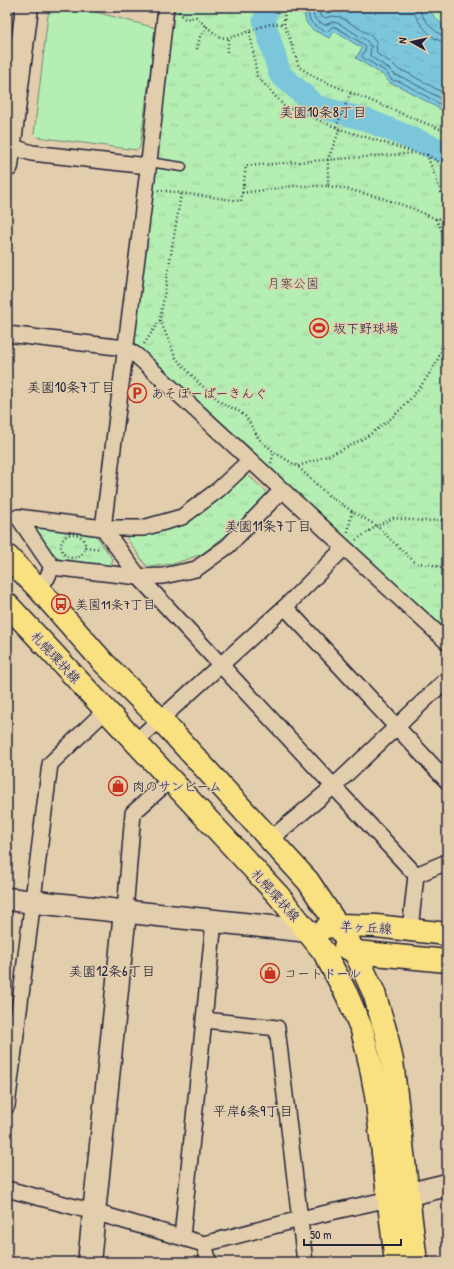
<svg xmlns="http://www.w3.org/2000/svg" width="454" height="1269" viewBox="0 0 454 1269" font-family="'Patrick Hand','Klee One',sans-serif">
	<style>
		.grass { fill: #b5eeb2; stroke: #6c8876 }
		.park { fill: url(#park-tufts); stroke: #6c8876 }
		.water { fill: url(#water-ripples); stroke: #57849b }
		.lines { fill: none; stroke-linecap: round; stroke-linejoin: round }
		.shore { stroke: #46647b; stroke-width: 1 }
		.river { stroke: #7bc6db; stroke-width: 23 }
		.lane-casing { stroke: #22223b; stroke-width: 11 }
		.street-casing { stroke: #22223b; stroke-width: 18 }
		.secondary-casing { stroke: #22223b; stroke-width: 25 }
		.primary-casing { stroke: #22223b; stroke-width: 25 }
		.path { stroke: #22223b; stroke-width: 2.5; stroke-dasharray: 1 3; stroke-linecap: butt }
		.lane { stroke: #e2cdac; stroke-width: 8 }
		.street { stroke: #e2cdac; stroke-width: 15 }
		.secondary { stroke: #e2cdac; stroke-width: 22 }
		.primary { stroke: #f9e181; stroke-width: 22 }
		.labels { text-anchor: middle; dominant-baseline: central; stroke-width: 3; stroke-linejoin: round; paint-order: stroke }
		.park-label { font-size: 13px; fill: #38414d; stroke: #e2cdac }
		.poi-label { font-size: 13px; fill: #22223b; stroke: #e2cdac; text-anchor: start }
		.street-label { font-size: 13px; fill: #22223b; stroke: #e2cdac }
		.neighbourhood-label { font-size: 14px; fill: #22223b; stroke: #e2cdac }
	</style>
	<defs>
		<pattern id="park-tufts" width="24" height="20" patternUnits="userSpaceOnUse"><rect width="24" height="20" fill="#b5eeb2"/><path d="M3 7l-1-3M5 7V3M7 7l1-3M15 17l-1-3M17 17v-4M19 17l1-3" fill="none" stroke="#9bcc9a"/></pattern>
		<pattern id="water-ripples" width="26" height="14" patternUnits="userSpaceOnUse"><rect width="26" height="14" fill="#7bc6db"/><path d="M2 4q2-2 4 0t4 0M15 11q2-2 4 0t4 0" fill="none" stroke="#6aaabd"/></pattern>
	</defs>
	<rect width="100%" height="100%" fill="#e2cdac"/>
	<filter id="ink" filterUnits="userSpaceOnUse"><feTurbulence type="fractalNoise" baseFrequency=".025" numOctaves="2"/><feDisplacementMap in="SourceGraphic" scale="8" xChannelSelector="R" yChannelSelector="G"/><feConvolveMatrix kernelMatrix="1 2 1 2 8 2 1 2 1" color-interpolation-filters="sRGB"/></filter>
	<g filter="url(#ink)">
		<path class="grass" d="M49 7H77L156 28 140 147 137 150 37 137 34 134Z"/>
		<g class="park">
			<path d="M169 7H447V630L132 344Z"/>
			<path d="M243 471 269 494 225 536 202 554 173 564 147 567 124 534 162 531 184 522Z"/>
			<path d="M41 524 93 531 113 560 108 569 62 562 37 536V528Z"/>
		</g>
		<path class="water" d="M305 7H427L437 20 447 29V113L399 86 390 83 383 75 356 58 362 48 334 31 329 38C314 30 302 28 305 7Z"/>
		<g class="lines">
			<g class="shore">
				<path d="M308 7C308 24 313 25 327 32L332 27H336L363 44 366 48 362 56 363 58 385 71 392 80 401 82 447 108"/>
				<path d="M313 7C313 19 314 20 325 25L332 22 338 23 366 40 371 46 370 56 388 68 395 75 404 78 447 102"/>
				<path d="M319 7 320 16 325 18 332 16 340 17 370 35 376 42 377 54 392 63 399 70 406 72 447 95"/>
				<path d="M413 7C414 20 433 42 447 43"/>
				<path d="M419 7C420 17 437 36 447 37"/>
			</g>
			<path class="river" d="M268 7 264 21 280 74 316 106 367 120 447 153"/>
			<g class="lane-casing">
				<path id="lane" d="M149 162 182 167"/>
			</g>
			<g class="street-casing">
				<g id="street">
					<path d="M166 7 149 162 103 528 139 577 416 875"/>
					<path d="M7 145 32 153 148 166"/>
					<path d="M7 334 125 348 136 355 447 642"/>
					<path d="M52 567 18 517 103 528H143L182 517 218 490 249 461"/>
					<path d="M37 587 47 578 52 567 139 577 163 576 196 569 228 546 282 490"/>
					<path d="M285 607 447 781"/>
					<path d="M135 742 285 607 344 548"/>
					<path d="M271 841 279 832 333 787 447 679"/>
					<path d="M125 912 133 813 170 780"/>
					<path d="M410 930 416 875 447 862"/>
					<path d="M205 1020 277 1028 305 1262"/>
					<path d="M7 1106 50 764 106 710"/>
					<path d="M7 1189 94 1212 204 1244 300 1219 389 1199"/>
					<path d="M182 1237 214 921"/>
					<path d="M204 1244 209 1262"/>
				</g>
			</g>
			<g class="secondary-casing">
				<g id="secondary">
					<path d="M7 166 27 7"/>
					<path d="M7 899 309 931"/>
					<path d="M390 1199 447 1185"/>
					<path d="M89 1262 125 912"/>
				</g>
			</g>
			<g class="primary-casing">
				<g id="primary">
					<path d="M7 556 37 587 104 663 161 720 308 881 355 952 374 993 386 1033 392 1061 416 1262"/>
					<path d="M7 604 278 895 324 952 347 995 362 1030 370 1063 376 1095 396 1262"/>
					<path d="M327 927 337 925 376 926 447 934"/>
					<path d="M345 947 355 952 447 961"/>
				</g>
			</g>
			<g class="path">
				<path d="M285 7 284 25 290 39 299 67 318 79 447 132"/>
				<path d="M179 12 185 19 196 17 207 27"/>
				<path d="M250 32 257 76 284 106 340 129"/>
				<path d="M197 49 200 37 207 27C211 30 216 35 220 37 239 42 264 18 284 25"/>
				<path d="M227 52 229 37"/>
				<path d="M336 127 351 92"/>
				<path d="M427 155 447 167"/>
				<path d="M328 186 347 189 382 198 414 209 436 219 447 218"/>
				<path d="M158 190 241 201 246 166 416 153 427 155 441 192 447 195"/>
				<path d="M242 193 294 186H328V159L340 129 414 152"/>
				<path d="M181 194 160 320 176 358 199 383 223 404 237 410 246 417 259 439 274 452 297 466 328 495 352 511 377 526 393 518 422 521 447 520"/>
				<path d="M436 219 447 241"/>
				<path d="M144 344 160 320"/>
				<path d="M271 463 274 452"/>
				<path d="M298 466C351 449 385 432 420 387 428 376 438 363 441 350 444 339 445 328 447 317"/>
				<path d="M348 532 352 511"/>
				<circle cx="73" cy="546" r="12"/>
				<path d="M356 540 377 526 393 542 416 563 430 564 444 569 447 572"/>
				<path d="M85 547 101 549"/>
			</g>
			<use href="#lane" class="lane"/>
			<use href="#street" class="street"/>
			<use href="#secondary" class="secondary"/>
			<use href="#primary" class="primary"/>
		</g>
	</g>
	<defs>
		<g id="stadium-ring" transform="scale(1)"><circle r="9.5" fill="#e2cdac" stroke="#c8321e" stroke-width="1.5"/><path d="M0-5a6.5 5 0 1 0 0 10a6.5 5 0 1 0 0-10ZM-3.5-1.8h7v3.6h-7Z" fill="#c8321e"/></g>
		<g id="parking-ring" transform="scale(1)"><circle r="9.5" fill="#e2cdac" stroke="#c8321e" stroke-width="1.5"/><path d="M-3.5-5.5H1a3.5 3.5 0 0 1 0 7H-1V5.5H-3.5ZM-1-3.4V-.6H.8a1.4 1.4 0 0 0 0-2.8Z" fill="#c8321e"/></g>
		<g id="bus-ring" transform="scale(1)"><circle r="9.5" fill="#e2cdac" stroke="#c8321e" stroke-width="1.5"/><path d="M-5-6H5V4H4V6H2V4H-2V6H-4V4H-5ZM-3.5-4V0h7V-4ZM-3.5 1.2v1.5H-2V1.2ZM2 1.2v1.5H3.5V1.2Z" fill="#c8321e"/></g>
		<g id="shop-ring" transform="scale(1)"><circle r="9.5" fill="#e2cdac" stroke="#c8321e" stroke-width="1.5"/><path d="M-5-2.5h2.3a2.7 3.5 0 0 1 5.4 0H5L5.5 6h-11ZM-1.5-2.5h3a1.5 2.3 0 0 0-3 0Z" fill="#c8321e"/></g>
	</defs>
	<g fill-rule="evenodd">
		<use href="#stadium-ring" x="319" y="328"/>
		<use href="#parking-ring" x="137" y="393"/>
		<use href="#bus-ring" x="61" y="604"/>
		<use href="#shop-ring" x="118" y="786"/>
		<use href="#shop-ring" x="270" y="973"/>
	</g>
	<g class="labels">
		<g class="park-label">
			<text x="293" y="283">月寒公園</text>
		</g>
		<g class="poi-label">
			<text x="333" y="328">坂下野球場</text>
			<text x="151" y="393">あそぼーぱーきんぐ</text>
			<text x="75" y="604">美園11条7丁目</text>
			<text x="132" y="786">肉のサンビーム</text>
			<text x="284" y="973">コートドール</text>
		</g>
		<g class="street-label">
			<text transform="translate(56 657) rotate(47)">札幌環状線</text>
			<text transform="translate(276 895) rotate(48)">札幌環状線</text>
			<text transform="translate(366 927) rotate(3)">羊ヶ丘線</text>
		</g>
		<g class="neighbourhood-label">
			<text x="323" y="111">美園10条8丁目</text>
			<text x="71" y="386">美園10条7丁目</text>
			<text x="268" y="525">美園11条7丁目</text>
			<text x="112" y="970">美園12条6丁目</text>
			<text x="253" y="1110">平岸6条9丁目</text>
		</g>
	</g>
	<rect width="454" height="1269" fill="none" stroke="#e2cdac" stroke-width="24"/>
	<rect x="12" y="12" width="430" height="1245" fill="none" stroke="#22223b" stroke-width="1.5" filter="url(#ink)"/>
	<g transform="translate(412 42) rotate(278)" stroke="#e2cdac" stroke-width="3" paint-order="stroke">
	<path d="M0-3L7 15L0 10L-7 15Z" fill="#22223b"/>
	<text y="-6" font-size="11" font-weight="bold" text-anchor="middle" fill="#22223b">N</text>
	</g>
	<path d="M304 1239v6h97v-6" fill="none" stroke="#22223b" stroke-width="2"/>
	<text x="310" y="1239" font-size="12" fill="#22223b" stroke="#e2cdac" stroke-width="3" paint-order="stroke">50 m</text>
</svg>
